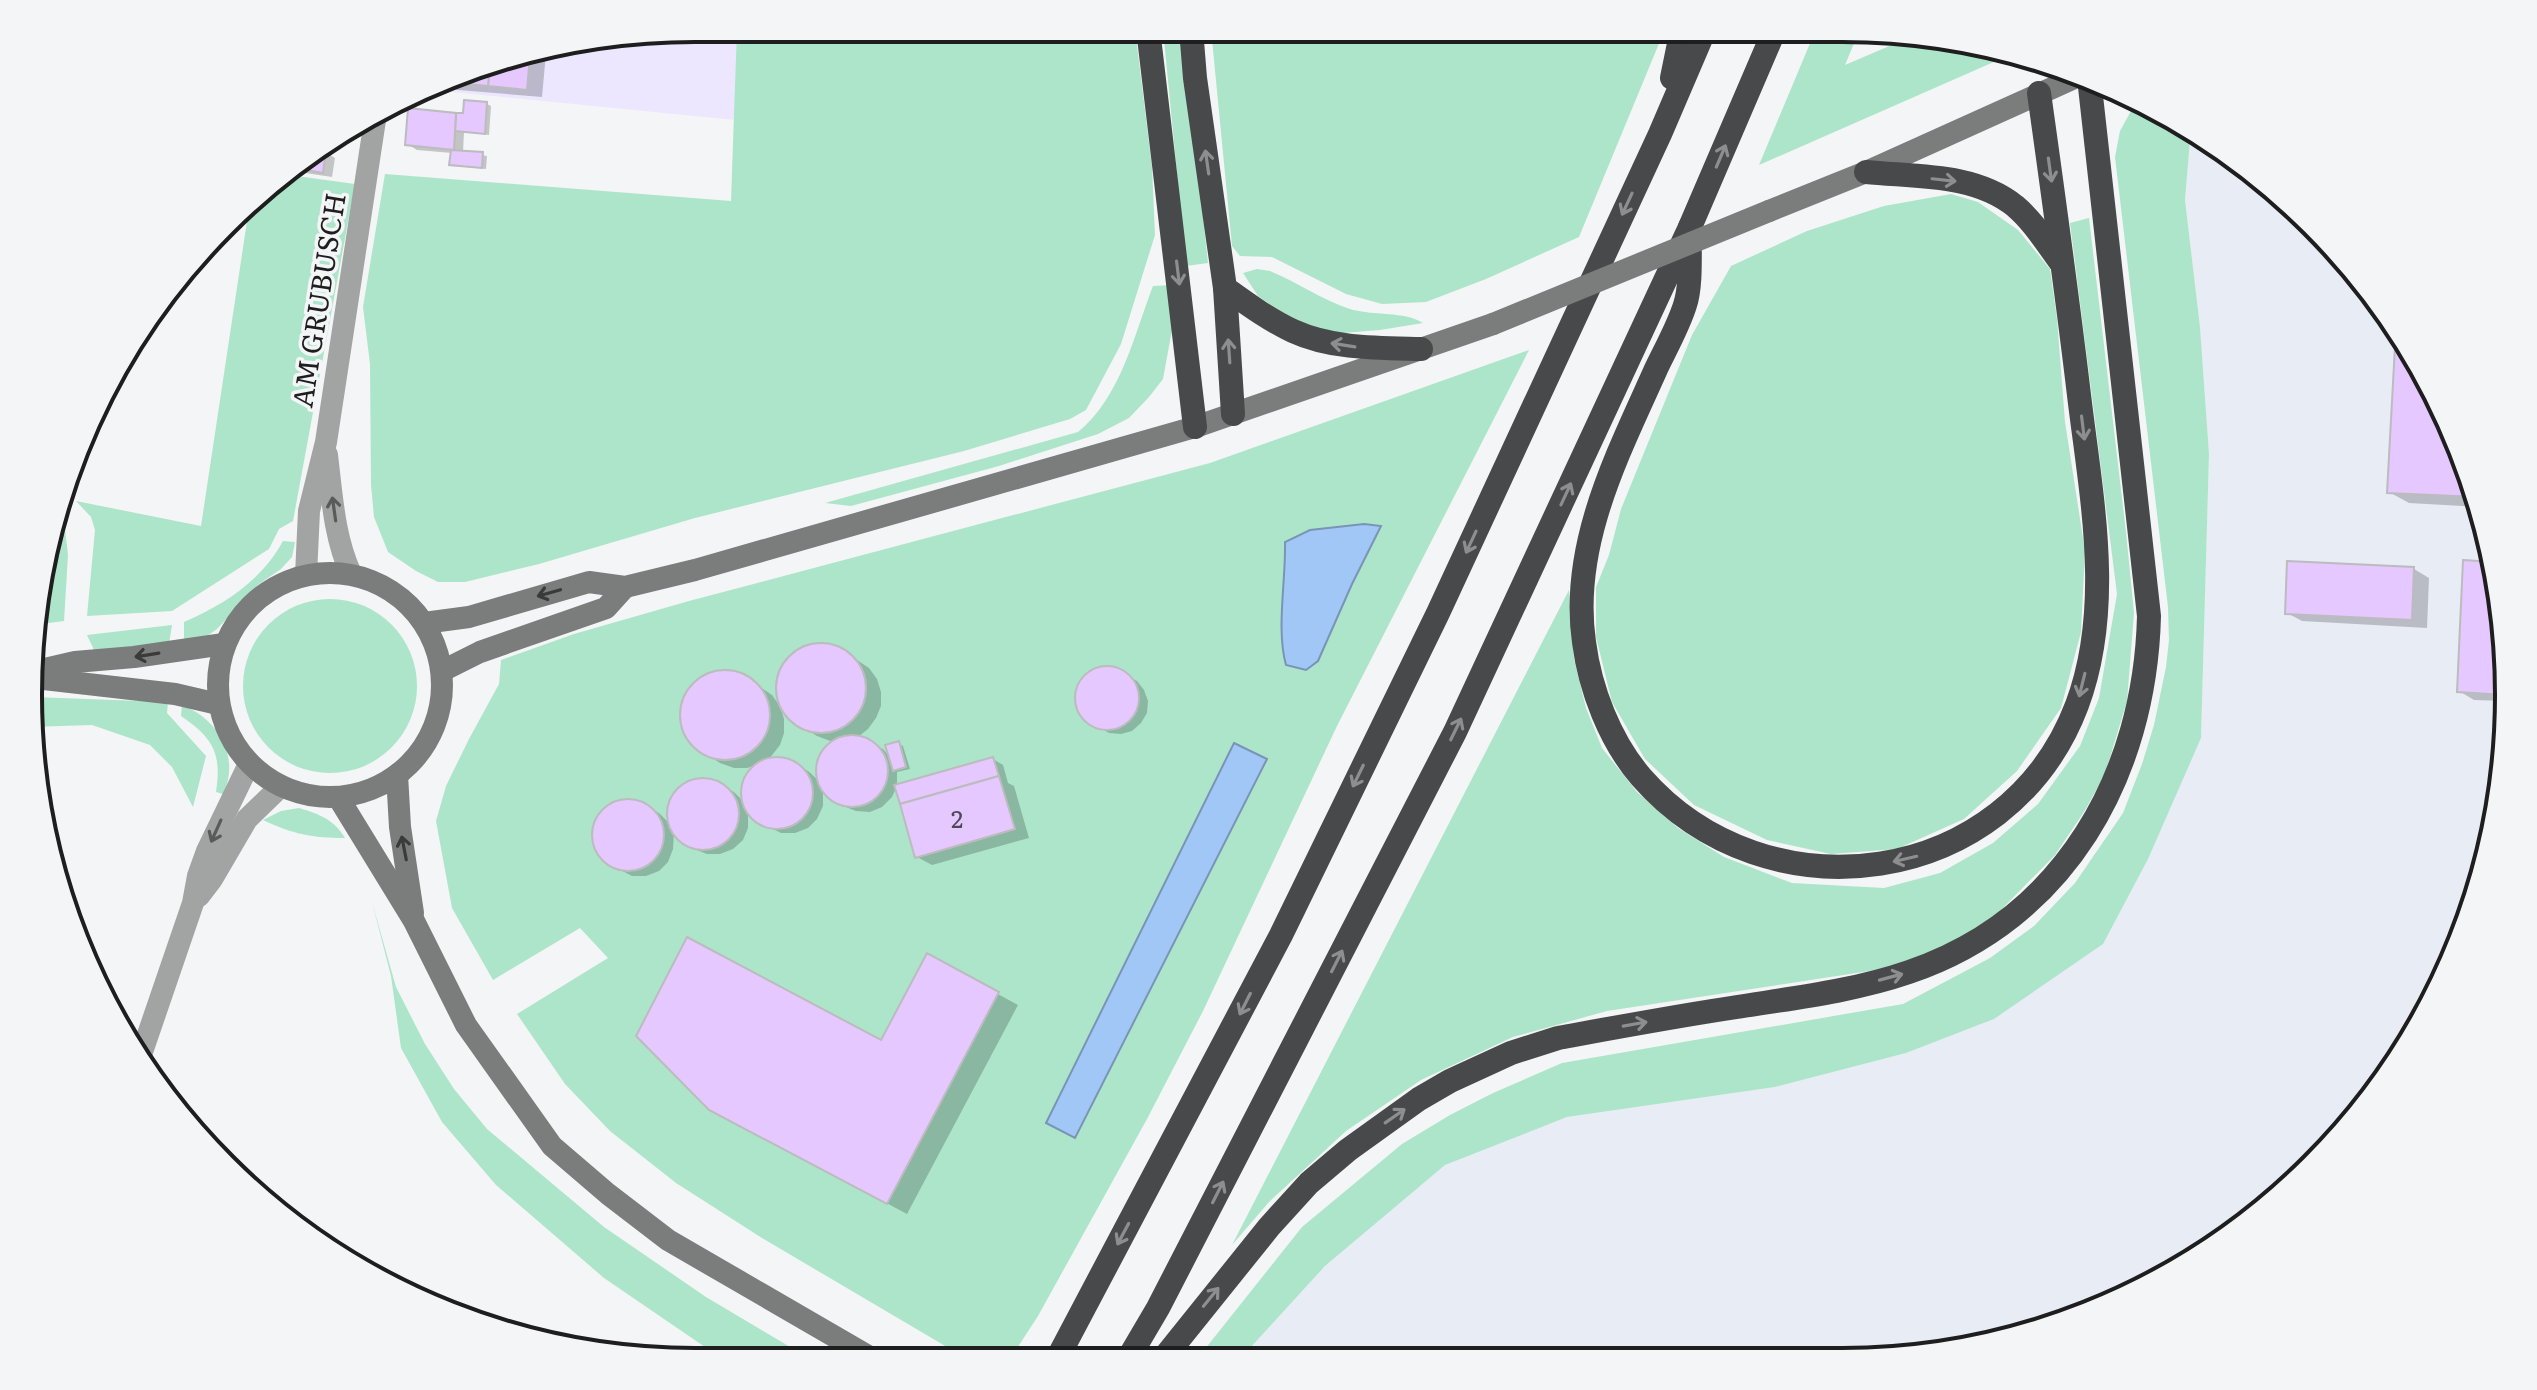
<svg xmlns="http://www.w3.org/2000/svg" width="2537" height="1390" viewBox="0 0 2537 1390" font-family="Literata,serif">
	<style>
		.built { fill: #e8ecf5 }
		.education { fill: #ece7fe }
		.green { fill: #ade5ca }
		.water { fill: #a1c7f7; stroke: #7a94b6; stroke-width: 2 }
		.shadow { fill: #0003 }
		.building { fill: #e4c8ff; stroke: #bcbbbd; stroke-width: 2 }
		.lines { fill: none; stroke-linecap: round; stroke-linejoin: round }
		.minor { stroke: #a2a3a3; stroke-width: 22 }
		.tertiary { stroke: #a2a3a3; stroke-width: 22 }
		.secondary { stroke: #7b7c7c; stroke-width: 22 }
		.motorway { stroke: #47494a; stroke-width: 24 }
		.secondary-bridge { stroke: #7b7c7c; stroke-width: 22 }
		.oneway { stroke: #8c8e8f }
		.oneway2 { stroke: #595a5a }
		.oneway3 { stroke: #3a3a3b }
		.labels { text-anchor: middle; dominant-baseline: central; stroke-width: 7; stroke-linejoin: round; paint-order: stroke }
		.number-label { font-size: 24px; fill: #504857 }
		.street-label { font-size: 28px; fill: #1e1e1f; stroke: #f4f5f6 }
		.rim { fill: none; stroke: #1e1e1f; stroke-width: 4 }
	</style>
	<rect width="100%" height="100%" fill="#f4f5f6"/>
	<path class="built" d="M2191 128 2282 194 2371 289 2440 400 2486 523 2508 652 2503 783 2473 910 2419 1029 2314 1166 2212 1250 2057 1326 1929 1356 1240 1359 1325 1266 1444 1165 1567 1117 1775 1087 1906 1053 1994 1019 2201 738 2209 454 2200 327 2185 200Z"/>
	<path class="education" d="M695 28H737L735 120 432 90 481 63Z"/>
	<g class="green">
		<path d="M737 28 1135 29 1152 167 1155 235 1121 344 1086 410 1070 419 964 451 695 518 539 564 465 582H438L416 571 388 552 374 517 371 485 370 364 363 307 385 174 731 201Z"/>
		<path d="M1163 29H1183L1208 263 1186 266Z"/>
		<path d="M1211 29H1665L1579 237 1486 279 1426 302 1382 304 1346 294 1272 257 1240 256 1232 246Z"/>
		<path d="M1816 29H1860L1845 65 1915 35 2012 54 1759 165Z"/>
		<path d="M2137 100 2176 118 2191 128 2185 200 2200 327 2209 454 2201 738 2148 859 2103 944 1994 1019 1906 1053 1775 1087 1567 1117 1445 1165 1325 1266 1240 1359H1197L1302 1227 1402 1144 1450 1115 1493 1093 1562 1063 1903 1004 1990 958 2034 926 2075 883 2123 813 2142 764 2154 725 2166 667 2169 640 2168 607 2115 157 2120 131Z"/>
		<path d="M282 174 355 184 293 521 279 529 269 549 172 611 87 616 95 530 91 517 76 501 201 526 249 208Z"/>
		<path d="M1951 194 1978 202 2018 230 2050 269 2057 319 2065 422 2085 551 2081 632 2061 708 2017 771 1964 819 1897 849 1831 854 1767 840 1694 805 1645 759 1612 702 1596 637V587L1609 555 1621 509 1692 335 1731 266 1807 231 1884 206Z"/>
		<path d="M2089 218 2126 532 2134 613 2127 701 2105 774 2084 812 2055 855 1998 913 1943 949 1876 970 1607 1011 1513 1037 1421 1080 1346 1131 1269 1202 1232 1245 1569 590 1574 659 1586 708 1602 748 1637 792 1678 828 1724 857 1792 883 1884 888 1940 873 1993 843 2038 804 2080 746 2099 698 2117 594 2070 223Z"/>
		<path d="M1257 269 1270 271C1297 282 1322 300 1350 309 1373 316 1405 311 1423 323L1380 330 1343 333 1317 329 1281 312 1258 296 1243 273Z"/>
		<path d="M1173 285 1172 330 1163 379 1149 397 1129 418 1098 434 999 466 851 506 825 503 1078 432C1121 397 1134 335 1153 286Z"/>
		<path d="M1529 350 1337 726 1203 1011 1147 1119 1038 1316 1010 1359 969 1360 762 1238 676 1183 610 1131 565 1084 517 1014 608 958 580 928 493 980 452 908 436 821 446 786 469 739 499 684 501 660 574 634 689 601 1210 463Z"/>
		<path d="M53 518 65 529 68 555 64 621 41 624Z"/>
		<path d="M283 541 295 542 292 557 281 569 259 584 217 629 207 636 184 644V622C225 604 261 581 283 541Z"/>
		<circle cx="330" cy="686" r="87"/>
		<path d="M172 625 169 644 94 650 87 635Z"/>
		<path d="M34 697 168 702 167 713 206 756 193 807 172 767 150 745 92 725 31 727Z"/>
		<path d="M182 705C218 719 241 757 223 794L216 792C222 753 213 738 181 716Z"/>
		<path d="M299 808C320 814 334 820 345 838 313 838 292 834 263 820L281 811Z"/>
		<path d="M372 902 396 987 425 1044 454 1089 487 1129 604 1227 706 1297 812 1360H724L604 1278 496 1185 442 1122 401 1048 391 976Z"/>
	</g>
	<g class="water">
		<path d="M1364 524 1381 526 1352 584 1318 661 1306 670 1286 665C1276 629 1286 581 1285 542L1310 530Z"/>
		<path d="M1234 743 1267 759 1075 1138 1046 1123Z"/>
	</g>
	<g class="shadow">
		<path d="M546 53 542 97 434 88 481 63Z"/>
		<path d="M487 104 491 106 489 135 464 132 463 152 487 156 486 169 456 166 451 164 452 153 417 150 407 144Z"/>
		<path d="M317 151 325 152 335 158 332 177 285 170Z"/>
		<path d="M2397 331 2440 400 2480 507 2409 503 2389 492Z"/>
		<path d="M2289 563 2414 569 2429 578 2427 628 2302 621 2287 613Z"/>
		<path d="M815 645 829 646 842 650 869 668 877 679 881 692V706L876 718 868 729 858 737 883 749 890 757 898 743 903 746 910 769 897 772V786L993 759 1003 765 1008 783 1014 786 1029 838 932 865 917 857 897 786 892 797 882 807 870 812 856 811 843 806 832 800 823 790V806L817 819 808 828 795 833H781L769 827 758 821 748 811V828L743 840 733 849 720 854H707L694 849 683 843 674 832 673 849 668 862 659 871 646 876H632L609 864 599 855 594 842V828L600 816 609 807 622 802 635 801 659 813 669 823V807L674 795 684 785 697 780H710L734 792 743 801V785L749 773 757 765 747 768H734L720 763 693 746 685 735 682 722V708L686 695 694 684 705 676 718 672 732 673 745 677 772 695 780 706 784 719V733L780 745 769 759 785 758 808 771 818 780V764L823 752 833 742 817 736 790 719 782 707 778 695V681L783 668 791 657 802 649Z"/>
		<path d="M2508 652 2506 701 2474 700 2459 691Z"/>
		<path d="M1103 668 1115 669 1137 681 1144 690 1148 701 1147 713 1141 723 1132 731 1121 734 1109 733 1088 721 1080 712 1077 701 1078 689 1083 679 1092 671Z"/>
		<path d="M928 956 1018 1005 907 1214 731 1120 882 1043Z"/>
	</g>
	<g class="building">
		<path d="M530 55 527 90 488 86 490 62Z"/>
		<path d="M490 62 488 86 447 82 481 63Z"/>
		<path d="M464 100 487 102 485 134 455 131 456 113H463Z"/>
		<path d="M408 108 456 113 454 150 405 145Z"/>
		<path d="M319 149 326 150 323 173 288 167Z"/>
		<path d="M451 150 483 152 482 168 449 165Z"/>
		<path d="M2396 328 2440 400 2477 497 2387 493Z"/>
		<path d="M2463 560 2493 562 2508 652 2506 695 2457 692Z"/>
		<path d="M2287 561 2414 567 2412 620 2285 614Z"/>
		<circle cx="821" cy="688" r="45"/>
		<circle cx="1107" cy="698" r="32"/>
		<circle cx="725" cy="715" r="45"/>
		<circle cx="852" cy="771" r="36"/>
		<path d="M899 741 906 767 893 771 885 745Z"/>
		<circle cx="777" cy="793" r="36"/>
		<path d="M993 757 999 776 900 804 894 785Z"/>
		<path d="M999 776 1015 829 915 858 900 804Z"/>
		<circle cx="703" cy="814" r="36"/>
		<circle cx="628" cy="835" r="36"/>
		<path d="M687 937 881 1040 927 953 999 992 887 1204 709 1110 636 1036Z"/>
	</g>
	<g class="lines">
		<g class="minor">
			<path d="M199 896 212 879 247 819 281 786"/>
			<path d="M142 1052 193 903 198 876 207 851 249 764"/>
		</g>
		<g class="tertiary">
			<path d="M327 455C332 496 334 537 351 574"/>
			<path d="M306 575 309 511 326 442 375 120"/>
		</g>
		<g class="secondary">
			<path d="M1769 211 1866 172 2081 75"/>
			<circle cx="330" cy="685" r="112"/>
			<path d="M424 623 469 617 589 582 625 587 695 570 1195 427 1493 324"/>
			<path d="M36 671 75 662 134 657 224 644"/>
			<path d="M442 671 480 652 606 608 625 587"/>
			<path d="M35 678 175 694 218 704"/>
			<path d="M397 775 400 827 413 913"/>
			<path d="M338 797 414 921 466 1025 552 1146 608 1194 668 1240 875 1360"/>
		</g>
		<g class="motorway">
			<path d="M1148 29 1195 427"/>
			<path d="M1191 29 1195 78 1225 288C1246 303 1269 320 1293 331 1332 349 1378 348 1421 349"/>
			<path d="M1672 78 1682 29"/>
			<path d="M1866 172C1915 177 1974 173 2015 206 2034 222 2047 244 2062 264"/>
			<path d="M1690 227C1689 250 1692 284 1685 305 1678 327 1666 348 1656 369 1618 454 1570 545 1584 642 1590 689 1610 741 1641 777 1767 921 2008 888 2077 705 2114 606 2091 496 2079 395 2067 294 2053 193 2039 93"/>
			<path d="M1225 288 1233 414"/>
			<path d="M1057 1359 1281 935 1438 613 1660 134 1705 29"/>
			<path d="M1128 1359 1158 1308 1455 732 1690 227 1775 29"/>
			<path d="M1163 1359 1269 1227 1309 1183 1348 1150 1419 1099 1450 1081 1511 1053 1558 1038C1618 1027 1677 1016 1737 1007 1794 998 1854 991 1909 972 2065 919 2145 775 2149 616L2089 78"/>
		</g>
		<path class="secondary-bridge" d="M1493 324 1769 211"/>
	</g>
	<defs><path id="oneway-shaft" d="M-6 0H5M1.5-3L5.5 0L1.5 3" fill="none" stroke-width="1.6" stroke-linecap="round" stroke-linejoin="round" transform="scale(2)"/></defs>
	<g class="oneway">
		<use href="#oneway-shaft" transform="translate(1721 156) rotate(-67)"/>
		<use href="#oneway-shaft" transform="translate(1207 162) rotate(-98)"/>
		<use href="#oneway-shaft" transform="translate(2050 170) rotate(82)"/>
		<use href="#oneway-shaft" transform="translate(1944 180) rotate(6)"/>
		<use href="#oneway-shaft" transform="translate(1627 204) rotate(115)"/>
		<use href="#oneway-shaft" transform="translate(1178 273) rotate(83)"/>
		<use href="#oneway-shaft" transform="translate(1343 345) rotate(-171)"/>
		<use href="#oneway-shaft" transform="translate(1229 351) rotate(-94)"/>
		<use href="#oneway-shaft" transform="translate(2083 428) rotate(83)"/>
		<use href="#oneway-shaft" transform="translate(1566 494) rotate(-65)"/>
		<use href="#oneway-shaft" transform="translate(1471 542) rotate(115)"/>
		<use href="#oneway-shaft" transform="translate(2082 685) rotate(104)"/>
		<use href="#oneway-shaft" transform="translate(1456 729) rotate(-64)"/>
		<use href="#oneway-shaft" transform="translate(1358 776) rotate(116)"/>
		<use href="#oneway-shaft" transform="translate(1905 859) rotate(167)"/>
		<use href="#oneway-shaft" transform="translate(1337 961) rotate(-63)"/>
		<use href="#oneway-shaft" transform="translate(1891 977) rotate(-15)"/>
		<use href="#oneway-shaft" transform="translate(1245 1004) rotate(117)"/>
		<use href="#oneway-shaft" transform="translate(1635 1024) rotate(-10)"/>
		<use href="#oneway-shaft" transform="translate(1395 1116) rotate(-35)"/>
		<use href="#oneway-shaft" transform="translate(1218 1192) rotate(-63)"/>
		<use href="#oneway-shaft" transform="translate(1123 1234) rotate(118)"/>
		<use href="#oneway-shaft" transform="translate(1211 1297) rotate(-51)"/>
	</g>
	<g class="oneway2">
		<use href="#oneway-shaft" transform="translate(334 509) rotate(-98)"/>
		<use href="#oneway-shaft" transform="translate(216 831) rotate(114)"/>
	</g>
	<g class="oneway3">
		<use href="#oneway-shaft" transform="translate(549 593) rotate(164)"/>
		<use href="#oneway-shaft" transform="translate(147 655) rotate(171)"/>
		<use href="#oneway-shaft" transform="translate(404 848) rotate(-101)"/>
	</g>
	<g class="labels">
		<g class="number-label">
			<text x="957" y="817">2</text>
		</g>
		<g class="street-label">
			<text transform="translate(317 300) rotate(-81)">AM GRUBUSCH</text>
		</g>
	</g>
	<path d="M0 0H2537V1390H0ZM695 42H1842A653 653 0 0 1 2495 695V695A653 653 0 0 1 1842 1348H695A653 653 0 0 1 42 695V695A653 653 0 0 1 695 42Z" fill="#f4f5f6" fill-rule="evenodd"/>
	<path class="rim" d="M695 42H1842A653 653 0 0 1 2495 695V695A653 653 0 0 1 1842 1348H695A653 653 0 0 1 42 695V695A653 653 0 0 1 695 42Z"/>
</svg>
